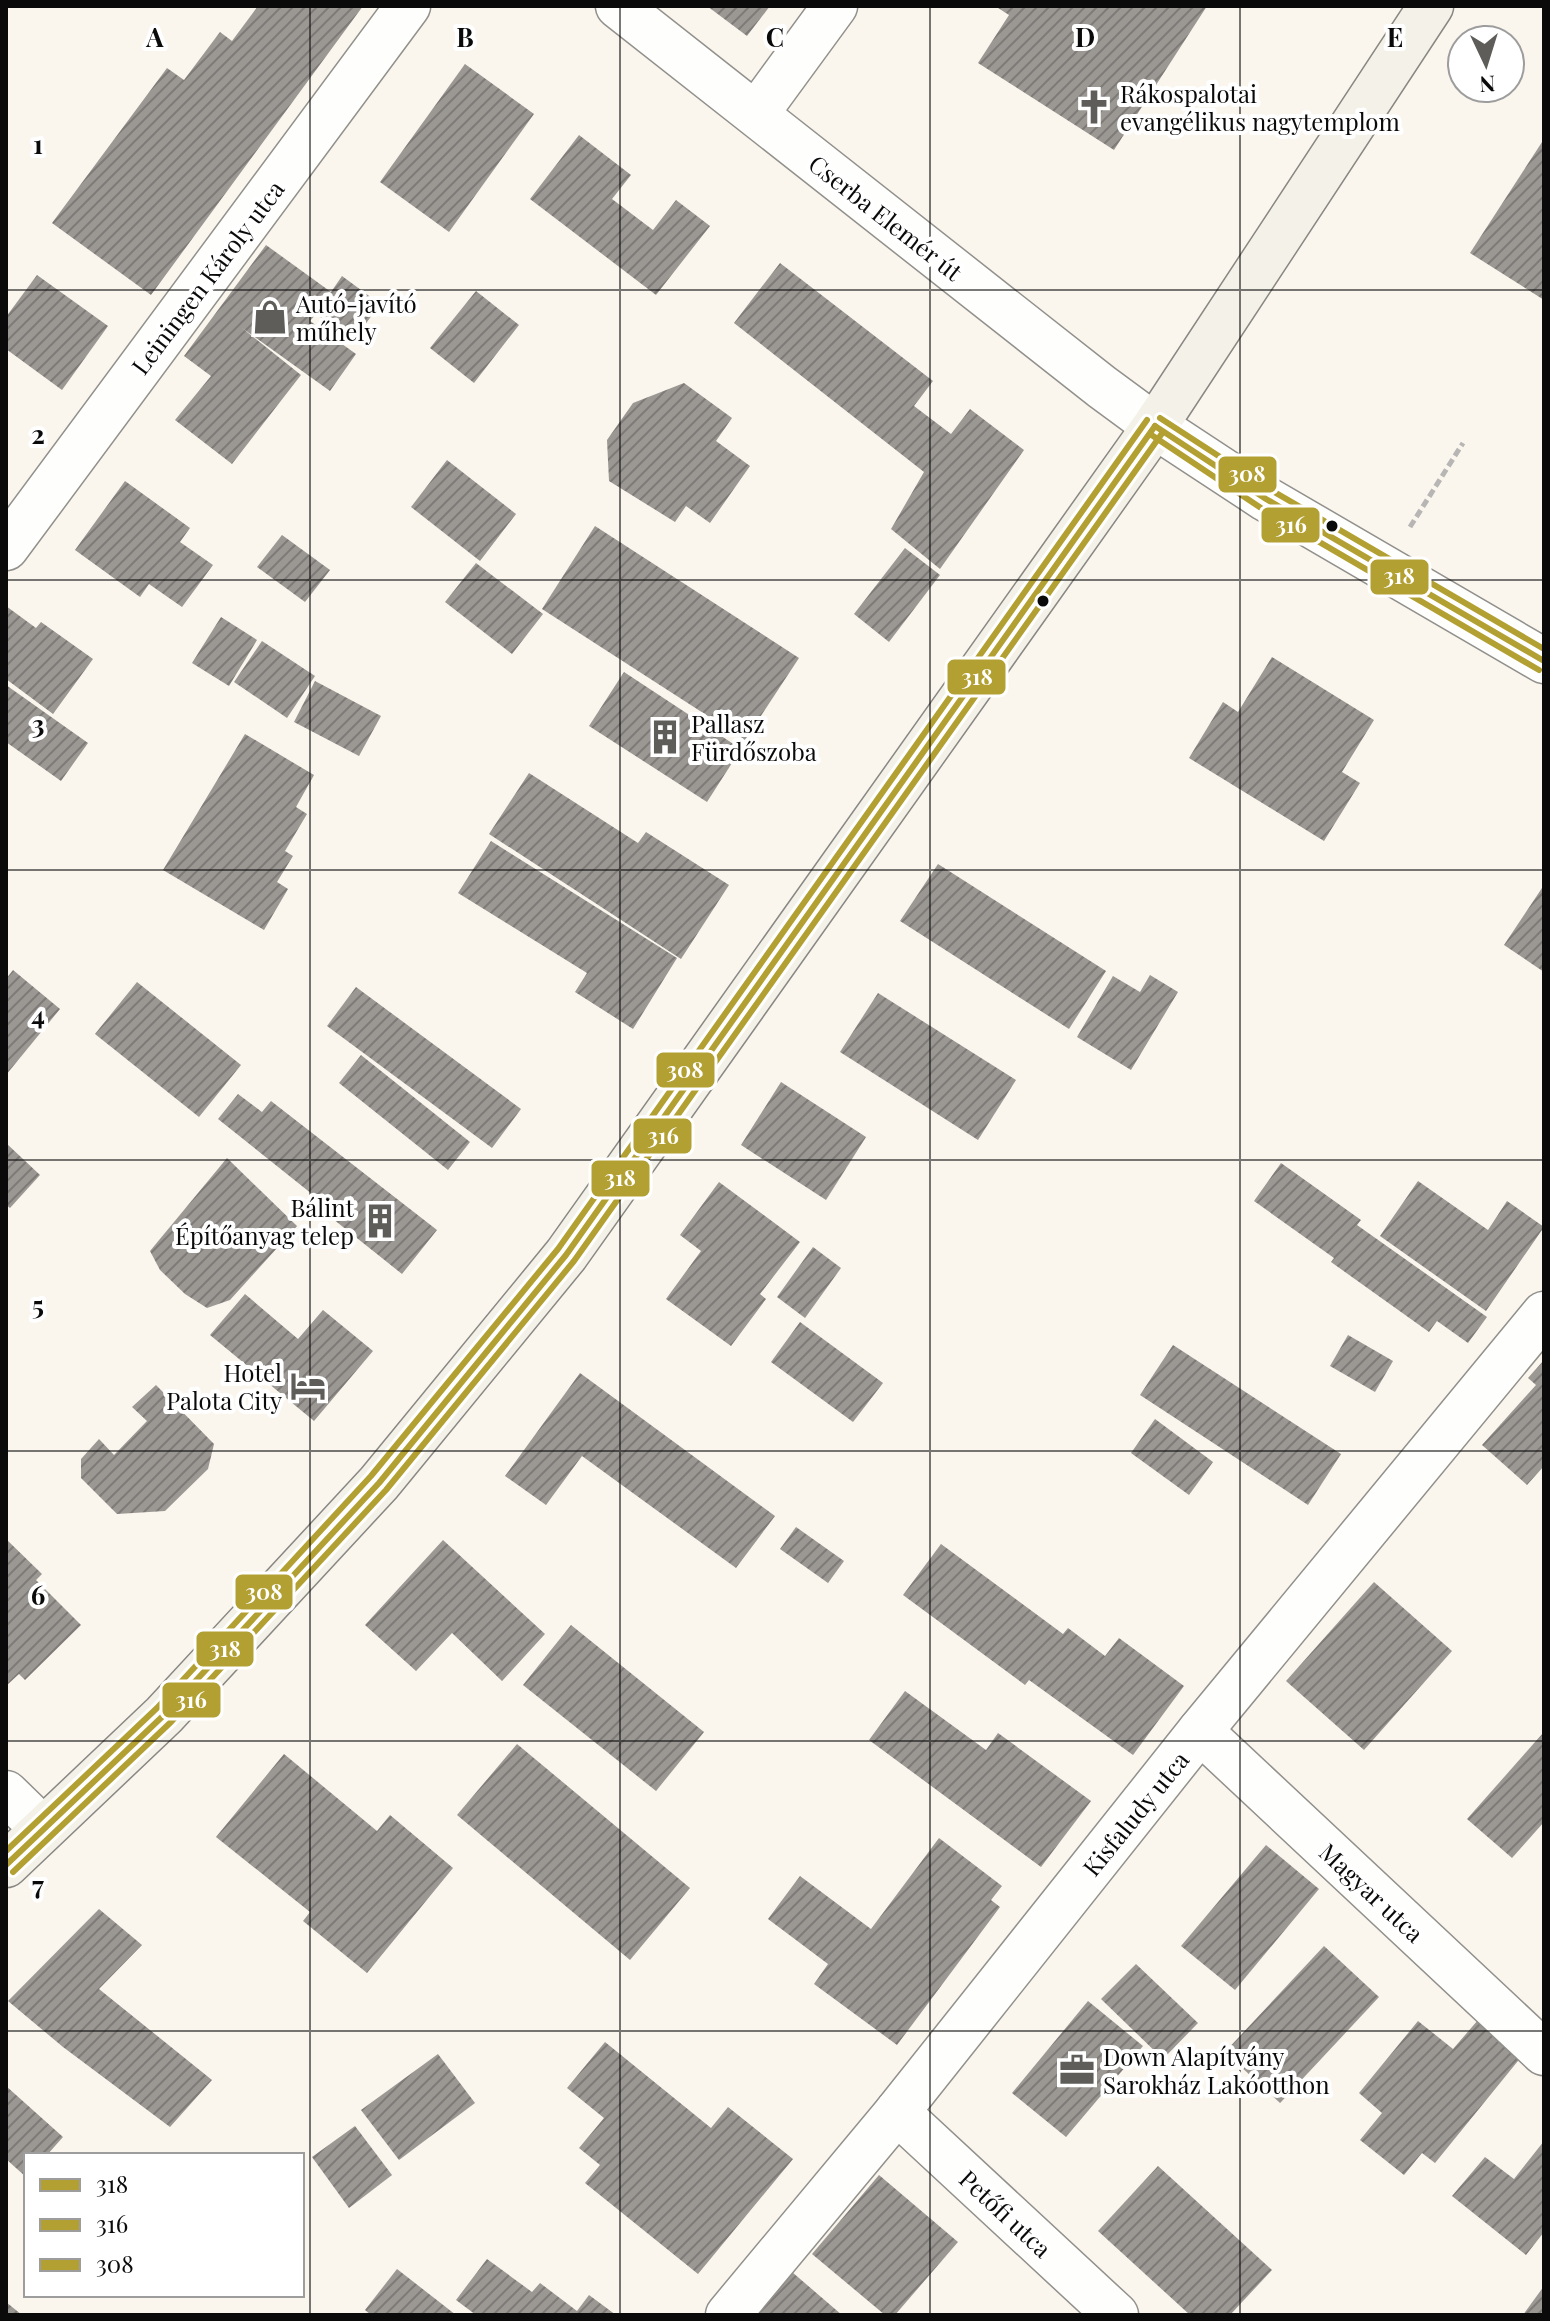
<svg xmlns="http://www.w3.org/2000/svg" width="1550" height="2321" viewBox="0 0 1550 2321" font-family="'Playfair Display',serif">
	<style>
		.building { fill: url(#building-hatch) }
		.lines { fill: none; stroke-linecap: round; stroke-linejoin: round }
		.minor-casing { stroke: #92908c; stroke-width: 47 }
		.tertiary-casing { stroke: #92908c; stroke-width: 47 }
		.secondary-casing { stroke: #898783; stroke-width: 47 }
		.path { stroke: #b7b6b5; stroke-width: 5; stroke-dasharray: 8 4; stroke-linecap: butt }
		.minor { stroke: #fefefc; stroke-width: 44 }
		.tertiary { stroke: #fefefc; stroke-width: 44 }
		.secondary { stroke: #f4f2e8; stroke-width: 44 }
		.bus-1-casing { stroke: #fff; stroke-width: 12 }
		.bus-2-casing { stroke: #fff; stroke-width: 12 }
		.bus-3-casing { stroke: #fff; stroke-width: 12 }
		.bus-1 { stroke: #b3a032; stroke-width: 6 }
		.bus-2 { stroke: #b3a032; stroke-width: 6 }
		.bus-3 { stroke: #b3a032; stroke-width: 6 }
		.grid { fill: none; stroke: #0a0a0a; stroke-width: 2; stroke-opacity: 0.55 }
		.bus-dot { fill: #0a0a0a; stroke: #fff; stroke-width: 3 }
		.labels { text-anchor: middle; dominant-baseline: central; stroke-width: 8; stroke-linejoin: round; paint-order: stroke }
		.poi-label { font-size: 24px; fill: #0a0a0a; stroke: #fff; text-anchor: start }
		.street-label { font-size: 24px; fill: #0a0a0a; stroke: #fff }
		.grid-label { font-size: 26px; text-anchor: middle; font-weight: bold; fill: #0a0a0a; stroke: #fff; stroke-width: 8; stroke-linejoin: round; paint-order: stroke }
		.line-badge { stroke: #fff; stroke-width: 3 }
		.badge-label { font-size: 22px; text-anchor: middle; font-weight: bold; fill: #fff }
	</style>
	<defs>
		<pattern id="building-hatch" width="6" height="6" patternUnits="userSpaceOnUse" patternTransform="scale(2)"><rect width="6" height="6" fill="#9b9894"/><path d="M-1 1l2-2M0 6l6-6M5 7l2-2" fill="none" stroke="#7d7a77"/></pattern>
	</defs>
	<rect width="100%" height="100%" fill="#faf6ed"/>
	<g class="building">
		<path d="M258 6H363L151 295 52 223 167 68 184 80 220 32 232 41Z"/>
		<path d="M707 6H770L747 36Z"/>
		<path d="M995 6H1207L1114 150 978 63 1009 15Z"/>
		<path d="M465 64 534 114 449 232 380 182Z"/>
		<path d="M579 135 631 175 612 199 653 230 676 200 710 226 656 295 530 199Z"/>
		<path d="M1544 139V300L1470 253Z"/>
		<path d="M266 245 331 292 342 276 380 304 354 340 316 314 310 321 356 354 330 391 242 328 301 375 232 464 175 420 211 376 184 356Z"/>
		<path d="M780 263 933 381 914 406 951 434 970 409 1024 450 940 569 891 529 924 472 734 323Z"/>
		<path d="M37 275 108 326 62 390 6 349V317Z"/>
		<path d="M476 291 519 325 474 383 430 348Z"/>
		<path d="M684 383 732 418 716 441 750 466 710 523 686 506 675 522 609 481 607 440 633 403Z"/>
		<path d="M447 460 516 514 480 561 411 507Z"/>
		<path d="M125 481 190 528 180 542 213 565 182 607 149 584 140 597 75 550Z"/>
		<path d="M595 526 799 658 745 740 542 609Z"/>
		<path d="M282 535 330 570 305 602 257 567Z"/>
		<path d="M905 548 940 575 889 642 854 614Z"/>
		<path d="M476 563 543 614 512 654 445 602Z"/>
		<path d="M6 606 36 628 41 622 93 659 53 714 6 679Z"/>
		<path d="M221 617 257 640 229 686 192 663Z"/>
		<path d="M262 641 315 676 287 718 234 682Z"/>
		<path d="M1272 657 1374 720 1342 772 1360 783 1324 841 1189 758 1223 702 1238 712Z"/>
		<path d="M624 672 741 749 707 802 589 726Z"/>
		<path d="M315 681 381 716 359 756 294 722Z"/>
		<path d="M6 685 88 743 61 781 6 742Z"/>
		<path d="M245 734 314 775 296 807 307 814 285 851 293 856 277 882 288 889 264 930 163 870Z"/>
		<path d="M529 773 638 843 646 832 729 885 681 959 489 834Z"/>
		<path d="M491 841 677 958 633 1029 575 992 587 973 458 893Z"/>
		<path d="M938 864 1106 971 1069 1029 900 921Z"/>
		<path d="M1544 885V972L1504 945Z"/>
		<path d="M13 970 60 1009 6 1075V979Z"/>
		<path d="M1150 975 1178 992 1131 1070 1077 1037 1113 976 1140 992Z"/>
		<path d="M137 982 241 1065 199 1117 95 1034Z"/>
		<path d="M356 987 521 1109 492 1148 327 1026Z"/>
		<path d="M878 993 1016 1080 978 1140 840 1052Z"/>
		<path d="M361 1055 470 1142 448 1170 339 1083Z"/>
		<path d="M781 1082 866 1137 826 1200 741 1145Z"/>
		<path d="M238 1094 262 1112 271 1101 437 1230 402 1274 323 1211 327 1206 218 1119Z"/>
		<path d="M6 1143 40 1175 10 1208 6 1205Z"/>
		<path d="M227 1158 297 1226 230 1300 207 1308 185 1294 160 1270 150 1251Z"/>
		<path d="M1281 1163 1361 1220 1357 1225 1487 1317 1468 1343 1437 1321 1429 1332 1331 1262 1334 1258 1254 1201Z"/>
		<path d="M1418 1181 1488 1230 1507 1201 1544 1227 1486 1311 1380 1236Z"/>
		<path d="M719 1182 800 1242 760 1294 766 1299 731 1346 666 1299 701 1251 680 1235Z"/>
		<path d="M813 1247 841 1268 805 1318 777 1297Z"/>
		<path d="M245 1294 298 1339 323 1310 373 1351 314 1421 210 1335Z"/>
		<path d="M800 1322 883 1383 853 1422 771 1362Z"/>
		<path d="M1348 1335 1393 1361 1375 1392 1330 1366Z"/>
		<path d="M1173 1345 1341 1454 1308 1505 1140 1395Z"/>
		<path d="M1544 1360V1466L1527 1485 1482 1445 1536 1385 1528 1378Z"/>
		<path d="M580 1373 775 1516 736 1568 582 1456 546 1505 505 1476Z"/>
		<path d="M156 1385 214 1444 208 1469 165 1511 117 1514 81 1478V1459L99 1439 114 1455 147 1421 132 1407Z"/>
		<path d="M1155 1419 1213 1462 1189 1495 1131 1453Z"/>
		<path d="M796 1527 844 1561 828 1583 780 1549Z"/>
		<path d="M6 1539 42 1574 36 1580 81 1625 25 1680 19 1674 6 1686Z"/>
		<path d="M443 1540 545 1634 502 1681 452 1633 416 1671 365 1625Z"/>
		<path d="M941 1544 1063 1634 1068 1628 1105 1656 1119 1638 1184 1686 1133 1755 1029 1680 1025 1685 903 1595Z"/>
		<path d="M1374 1582 1452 1651 1364 1750 1286 1681Z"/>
		<path d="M571 1625 704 1732 656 1791 523 1685Z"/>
		<path d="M905 1691 986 1750 998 1733 1091 1801 1041 1867 869 1740Z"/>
		<path d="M1544 1732V1822L1512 1858 1467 1819Z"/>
		<path d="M517 1744 690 1888 630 1960 457 1815Z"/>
		<path d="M284 1754 377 1831 390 1815 453 1868 367 1973 303 1921 310 1912 216 1837Z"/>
		<path d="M939 1838 1002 1886 991 1900 1000 1907 897 2045 814 1984 828 1964 768 1919 800 1876 871 1929Z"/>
		<path d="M1266 1845 1319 1889 1235 1990 1181 1946Z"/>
		<path d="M99 1909 142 1945 99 1989 212 2080 170 2127 63 2047 8 2001Z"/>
		<path d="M1324 1946 1379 1997 1280 2103 1225 2052Z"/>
		<path d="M1136 1964 1198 2023 1163 2059 1101 1999Z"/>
		<path d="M1088 2001 1143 2046 1066 2137 1012 2093Z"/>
		<path d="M1478 2020 1522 2056 1435 2163 1422 2153 1404 2175 1360 2140 1382 2113 1359 2093 1418 2021 1453 2049Z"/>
		<path d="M605 2042 711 2128 728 2107 793 2159 698 2274 585 2183 600 2165 579 2148 604 2118 567 2088Z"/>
		<path d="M438 2054 475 2103 399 2160 361 2110Z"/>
		<path d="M6 2086 63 2137 47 2155H26V2177L6 2159Z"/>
		<path d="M355 2126 392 2175 349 2208 312 2157Z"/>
		<path d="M1544 2141V2232L1526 2255 1452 2196 1485 2157 1514 2179Z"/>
		<path d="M1158 2166 1272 2270 1230 2315H1190L1098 2231Z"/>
		<path d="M879 2175 958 2242 895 2315H885L812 2254Z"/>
		<path d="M487 2259 532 2292 540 2283 577 2311 589 2295 616 2315H476L456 2300Z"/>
		<path d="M397 2269 456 2315H371L365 2310Z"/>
		<path d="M792 2272 842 2315H755Z"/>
		<path d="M1544 2286V2315H1523Z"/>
		<path d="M6 2302 22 2315H6Z"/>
	</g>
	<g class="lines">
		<g class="minor-casing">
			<g id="minor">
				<path d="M618 6 1102 387 1155 426"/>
				<path d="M756 114 835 6"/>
				<path d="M6 548 408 6"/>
				<path d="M1200 1731 1544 2053"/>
				<path d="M6 1793 43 1829"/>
				<path d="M897 2112 1116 2315"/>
				<path d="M728 2315 897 2112 1200 1731 1544 1314"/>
			</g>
		</g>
		<g class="tertiary-casing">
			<path id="tertiary" d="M1155 426 1266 499 1544 661"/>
		</g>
		<g class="secondary-casing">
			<path id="secondary" d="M6 1865 164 1715 379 1483 566 1255 1155 426 1431 6"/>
		</g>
		<path class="path" d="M1410 527 1463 443"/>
		<use href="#minor" class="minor"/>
		<use href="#tertiary" class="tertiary"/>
		<use href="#secondary" class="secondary"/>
		<g class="bus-1-casing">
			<g id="bus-1">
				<path d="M1155 426 1266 499 1544 661"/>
				<path d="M6 1865 164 1715 379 1483 566 1255 1155 426"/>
			</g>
		</g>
		<g class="bus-2-casing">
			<g id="bus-2">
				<path d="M1150 434 1261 508 1539 670"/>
				<path d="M13 1872 171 1722 386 1490 574 1261 1163 432"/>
			</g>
		</g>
		<g class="bus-3-casing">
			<g id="bus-3">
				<path d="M1160 418 1271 490 1544 649"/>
				<path d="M6 1851 157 1708 371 1476 558 1249 1147 420"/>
			</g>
		</g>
		<use href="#bus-1" class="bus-1"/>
		<use href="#bus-2" class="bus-2"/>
		<use href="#bus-3" class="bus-3"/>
	</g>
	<path class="grid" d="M310 6V2315M620 6V2315M930 6V2315M1240 6V2315M6 290H1544M6 580H1544M6 870H1544M6 1160H1544M6 1451H1544M6 1741H1544M6 2031H1544"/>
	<defs>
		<g id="church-bare" transform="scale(2.76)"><path d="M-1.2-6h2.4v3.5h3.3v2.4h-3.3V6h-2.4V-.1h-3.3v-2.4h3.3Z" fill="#5e5d59" stroke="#fff" stroke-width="2.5" paint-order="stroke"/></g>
		<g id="shop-bare" transform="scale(2.76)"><path d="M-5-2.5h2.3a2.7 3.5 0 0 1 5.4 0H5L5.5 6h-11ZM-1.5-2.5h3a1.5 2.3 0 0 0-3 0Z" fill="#5e5d59" stroke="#fff" stroke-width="2.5" paint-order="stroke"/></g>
		<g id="building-bare" transform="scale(2.76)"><path d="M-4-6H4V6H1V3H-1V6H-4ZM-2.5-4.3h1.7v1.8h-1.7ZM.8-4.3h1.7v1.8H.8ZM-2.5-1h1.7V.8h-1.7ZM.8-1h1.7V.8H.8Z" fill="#5e5d59" stroke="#fff" stroke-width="2.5" paint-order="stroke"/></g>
		<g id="hotel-bare" transform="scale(2.76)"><path d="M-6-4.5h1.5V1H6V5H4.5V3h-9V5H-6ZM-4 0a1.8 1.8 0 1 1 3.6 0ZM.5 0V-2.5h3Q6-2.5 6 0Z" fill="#5e5d59" stroke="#fff" stroke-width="2.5" paint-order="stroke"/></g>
		<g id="office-bare" transform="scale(2.76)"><path d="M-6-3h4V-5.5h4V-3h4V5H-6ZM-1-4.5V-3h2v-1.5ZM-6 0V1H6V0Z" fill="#5e5d59" stroke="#fff" stroke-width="2.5" paint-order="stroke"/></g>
	</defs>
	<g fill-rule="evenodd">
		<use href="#church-bare" x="1094" y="107"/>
		<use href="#shop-bare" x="270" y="317"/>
		<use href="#building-bare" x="665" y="737"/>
		<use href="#building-bare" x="380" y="1221"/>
		<use href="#hotel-bare" x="308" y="1386"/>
		<use href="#office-bare" x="1077" y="2070"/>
	</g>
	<g class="bus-dot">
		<circle cx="1332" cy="526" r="7"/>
		<circle cx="1043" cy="601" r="7"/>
	</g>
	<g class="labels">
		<g class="poi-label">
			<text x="1120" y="93">Rákospalotai<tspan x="1120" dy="28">evangélikus nagytemplom</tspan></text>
			<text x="296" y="303">Autó-javító<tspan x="296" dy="28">műhely</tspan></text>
			<text x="691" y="723">Pallasz<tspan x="691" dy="28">Fürdőszoba</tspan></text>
			<text x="354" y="1207" text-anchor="end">Bálint<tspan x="354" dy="28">Építőanyag telep</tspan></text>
			<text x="282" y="1372" text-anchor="end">Hotel<tspan x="282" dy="28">Palota City</tspan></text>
			<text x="1103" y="2056">Down Alapítvány<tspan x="1103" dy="28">Sarokház Lakóotthon</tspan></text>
		</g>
		<g class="street-label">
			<text transform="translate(886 217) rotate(38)">Cserba Elemér út</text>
			<text transform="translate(207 277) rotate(-53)">Leiningen Károly utca</text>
			<text transform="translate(1135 1813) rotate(-51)">Kisfaludy utca</text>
			<text transform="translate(1372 1892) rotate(43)">Magyar utca</text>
			<text transform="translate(1006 2213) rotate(43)">Petőfi utca</text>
		</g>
	</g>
	<g class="grid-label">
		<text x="155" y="47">A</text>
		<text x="465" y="47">B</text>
		<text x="775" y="47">C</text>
		<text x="1085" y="47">D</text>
		<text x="1395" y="47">E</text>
		<text x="38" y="154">1</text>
		<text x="38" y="444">2</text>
		<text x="38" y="734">3</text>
		<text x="38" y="1025">4</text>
		<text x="38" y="1315">5</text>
		<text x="38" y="1605">6</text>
		<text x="38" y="1895">7</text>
	</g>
	<g class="line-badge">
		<rect x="1217" y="455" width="61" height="39" rx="8" fill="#b3a032"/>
		<rect x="1260" y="506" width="61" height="38" rx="8" fill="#b3a032"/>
		<rect x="1369" y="558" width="61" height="38" rx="8" fill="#b3a032"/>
		<rect x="946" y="658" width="61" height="38" rx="8" fill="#b3a032"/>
		<rect x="655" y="1051" width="61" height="38" rx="8" fill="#b3a032"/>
		<rect x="632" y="1117" width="61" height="38" rx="8" fill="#b3a032"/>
		<rect x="590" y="1159" width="61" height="39" rx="8" fill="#b3a032"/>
		<rect x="234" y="1573" width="60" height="38" rx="8" fill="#b3a032"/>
		<rect x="195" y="1630" width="60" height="38" rx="8" fill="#b3a032"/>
		<rect x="161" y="1681" width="61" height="38" rx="8" fill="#b3a032"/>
	</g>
	<g class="badge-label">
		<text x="1247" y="482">308</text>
		<text x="1291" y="533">316</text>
		<text x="1399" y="584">318</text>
		<text x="977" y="685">318</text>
		<text x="685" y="1078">308</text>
		<text x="663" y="1144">316</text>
		<text x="620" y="1186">318</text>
		<text x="264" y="1600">308</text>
		<text x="225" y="1657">318</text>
		<text x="191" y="1708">316</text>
	</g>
	<rect width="1550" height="2321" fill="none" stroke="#0a0a0a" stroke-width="16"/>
	<rect x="24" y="2153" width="280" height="144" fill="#ffffff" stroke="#9d9d9d" stroke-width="2"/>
	<rect x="40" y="2179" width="40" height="12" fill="#b3a032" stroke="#9d9d9d" stroke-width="2"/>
	<text x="96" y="2193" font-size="24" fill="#0a0a0a">318</text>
	<rect x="40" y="2219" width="40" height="12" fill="#b3a032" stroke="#9d9d9d" stroke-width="2"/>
	<text x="96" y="2233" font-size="24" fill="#0a0a0a">316</text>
	<rect x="40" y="2259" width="40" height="12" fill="#b3a032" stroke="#9d9d9d" stroke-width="2"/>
	<text x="96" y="2273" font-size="24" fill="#0a0a0a">308</text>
	<g transform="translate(1486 64) rotate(176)"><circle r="38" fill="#ffffff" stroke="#9d9d9d" stroke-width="2"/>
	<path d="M0-6L14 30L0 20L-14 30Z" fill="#5e5d59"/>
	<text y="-12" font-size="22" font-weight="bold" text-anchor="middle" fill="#0a0a0a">N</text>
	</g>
</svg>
